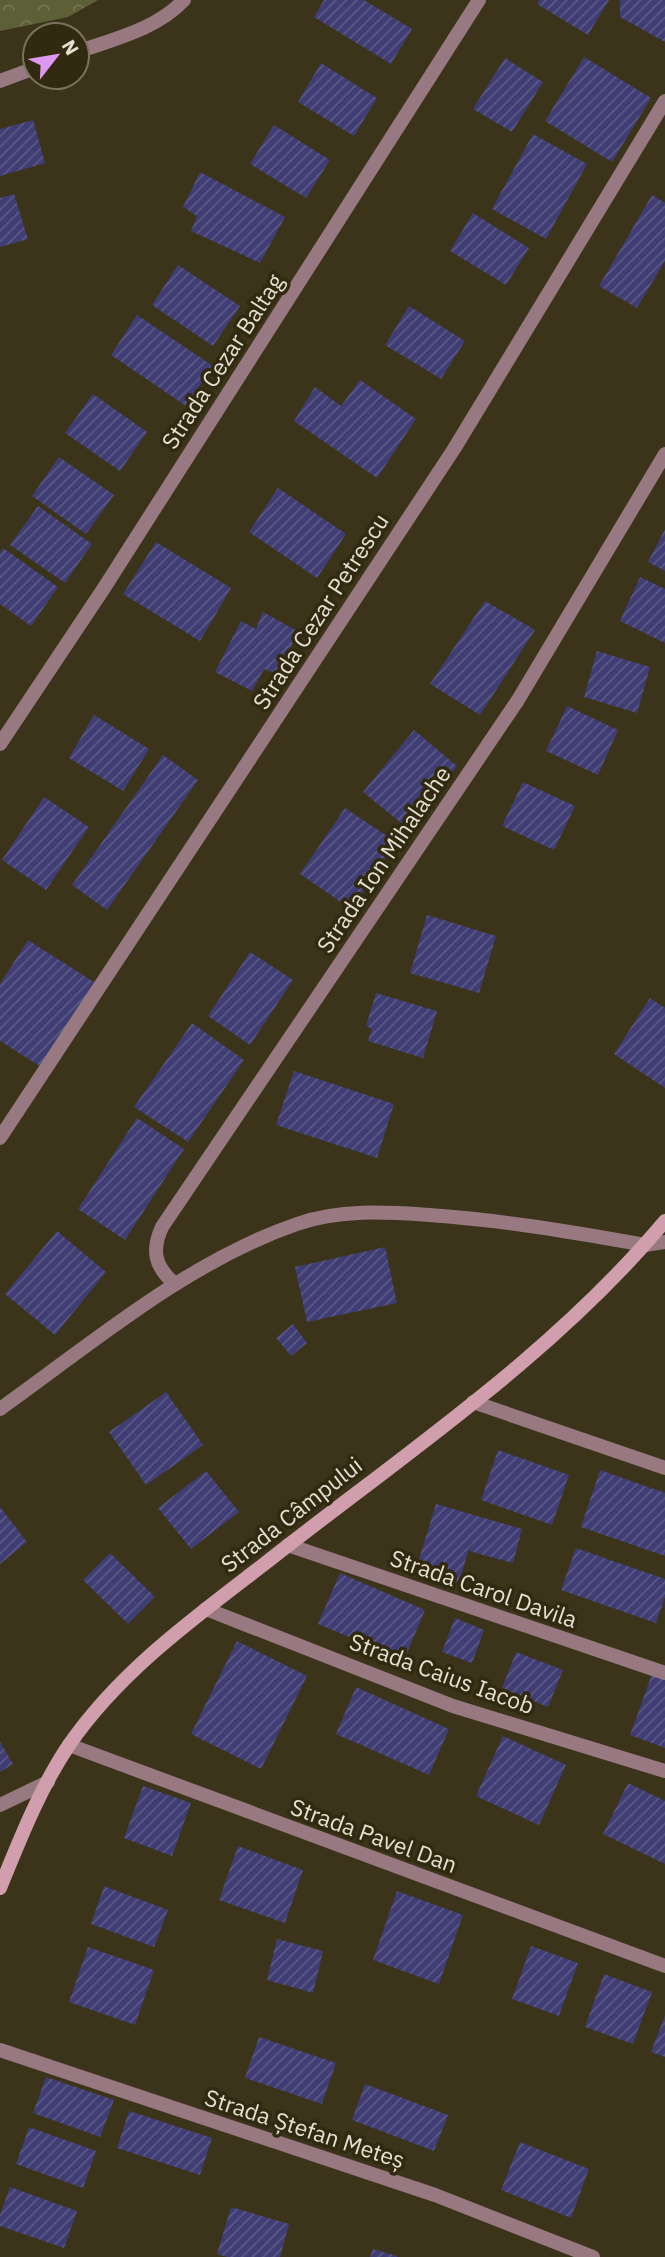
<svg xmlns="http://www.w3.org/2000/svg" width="665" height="2257" viewBox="0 0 665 2257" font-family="'IBM Plex Sans',sans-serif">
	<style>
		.forest { fill: url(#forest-crowns) }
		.building { fill: url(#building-hatch) }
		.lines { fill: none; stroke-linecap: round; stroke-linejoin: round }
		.street { stroke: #987881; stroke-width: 14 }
		.secondary { stroke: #d09eac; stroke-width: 14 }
		.labels { text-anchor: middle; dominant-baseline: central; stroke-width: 7; stroke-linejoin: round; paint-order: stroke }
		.street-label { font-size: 23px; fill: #e5e1d2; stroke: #312910 }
	</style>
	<defs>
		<pattern id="forest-crowns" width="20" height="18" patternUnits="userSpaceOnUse" patternTransform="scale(1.75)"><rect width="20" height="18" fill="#5d6037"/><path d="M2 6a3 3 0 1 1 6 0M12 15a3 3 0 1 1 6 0" fill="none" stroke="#747653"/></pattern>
		<pattern id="building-hatch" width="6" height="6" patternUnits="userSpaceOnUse" patternTransform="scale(1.75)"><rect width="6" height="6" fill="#3f3d73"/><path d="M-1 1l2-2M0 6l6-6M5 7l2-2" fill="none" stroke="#5b5986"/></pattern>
	</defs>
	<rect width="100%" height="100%" fill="#3b341a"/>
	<path class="forest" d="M0 0H98L68 17 0 31Z"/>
	<g class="building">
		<path d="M324 0H364L412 29 391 64 314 17Z"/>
		<path d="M539 0H609L588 35 537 4Z"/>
		<path d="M620 0H665V42L620 17Z"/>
		<path d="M584 57 651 98 612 162 545 121Z"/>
		<path d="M505 58 543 82 512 132 473 109Z"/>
		<path d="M321 63 377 98 354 136 298 102Z"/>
		<path d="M33 120 45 163 0 176V129Z"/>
		<path d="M274 125 330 160 306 198 250 164Z"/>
		<path d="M533 134 587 164 546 239 492 209Z"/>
		<path d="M200 172 285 217 260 263 191 231 197 216 183 207Z"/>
		<path d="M14 194 28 239 0 247V198Z"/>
		<path d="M652 195 665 203V261L637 308 599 286Z"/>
		<path d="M473 213 529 248 506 285 450 251Z"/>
		<path d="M178 265 240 306 213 346 152 305Z"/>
		<path d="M409 306 465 341 441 379 385 345Z"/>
		<path d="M137 315 213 366 186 406 111 355Z"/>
		<path d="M360 380 416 419 377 478 294 421 315 387 341 406Z"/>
		<path d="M93 394 147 432 120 471 65 433Z"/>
		<path d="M59 457 114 495 86 534 32 496Z"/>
		<path d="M278 488 346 534 317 578 249 532Z"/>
		<path d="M38 506 92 544 65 583 10 545Z"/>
		<path d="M665 529V571L648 562Z"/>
		<path d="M156 542 231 588 200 641 123 594Z"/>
		<path d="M3 548 58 587 31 626 0 604V553Z"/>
		<path d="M640 577 665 589V643L620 621Z"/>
		<path d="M485 601 535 630 480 715 430 684Z"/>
		<path d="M263 612 299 632 276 674 264 669 252 691 215 672 241 621 256 629Z"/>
		<path d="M597 651 650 667 637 713 584 697Z"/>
		<path d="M567 706 618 730 598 775 546 751Z"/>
		<path d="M94 715 149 749 123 791 69 758Z"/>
		<path d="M414 730 457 766 406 827 363 792Z"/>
		<path d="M163 755 198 780 107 910 72 885Z"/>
		<path d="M523 782 575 806 554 850 502 826Z"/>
		<path d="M44 797 89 827 46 890 2 860Z"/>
		<path d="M345 808 396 842 351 909 300 874Z"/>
		<path d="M427 915 496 936 479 993 410 973Z"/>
		<path d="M28 940 97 984 43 1068 0 1041V984Z"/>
		<path d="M250 952 293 980 250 1045 208 1016Z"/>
		<path d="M376 993 437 1011 423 1058 368 1041 372 1029 366 1026Z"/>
		<path d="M650 998 665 1008V1088L614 1054Z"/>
		<path d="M192 1023 244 1060 188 1142 134 1107Z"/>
		<path d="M294 1071 394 1104 377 1158 276 1125Z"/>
		<path d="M137 1118 184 1149 125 1240 78 1209Z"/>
		<path d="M57 1231 106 1272 55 1335 5 1294Z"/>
		<path d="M385 1247 397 1303 307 1322 295 1267Z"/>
		<path d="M293 1324 307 1343 291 1356 276 1338Z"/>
		<path d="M166 1392 203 1445 146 1485 109 1432Z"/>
		<path d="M498 1450 569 1475 552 1525 481 1500Z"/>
		<path d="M600 1470 665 1493V1556L581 1527Z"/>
		<path d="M206 1471 239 1512 191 1549 158 1508Z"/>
		<path d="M436 1504 522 1529 513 1563 469 1551 472 1539 459 1582 416 1569Z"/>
		<path d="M0 1507 27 1542 0 1564Z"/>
		<path d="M576 1548 665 1579V1597L656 1623 561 1590Z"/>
		<path d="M110 1553 155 1597 128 1624 83 1580Z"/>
		<path d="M340 1573 425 1610 404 1660 318 1624Z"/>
		<path d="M455 1618 484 1630 472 1663 442 1652Z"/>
		<path d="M237 1641 307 1676 261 1769 191 1734Z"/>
		<path d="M516 1652 563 1670 548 1707 502 1688Z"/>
		<path d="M652 1674 665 1679V1748L630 1735Z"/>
		<path d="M356 1687 449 1729 429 1775 336 1734Z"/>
		<path d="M503 1736 566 1765 539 1825 476 1796Z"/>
		<path d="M0 1742 13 1764 0 1772Z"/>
		<path d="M628 1783 665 1801V1864L603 1834Z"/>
		<path d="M143 1786 191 1803 172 1856 124 1838Z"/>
		<path d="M238 1846 303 1870 285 1923 219 1900Z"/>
		<path d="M104 1886 168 1910 154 1947 91 1924Z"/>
		<path d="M397 1891 463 1915 439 1984 373 1960Z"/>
		<path d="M277 1939 323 1951 313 1993 267 1980Z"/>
		<path d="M531 1946 578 1963 559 2016 512 1999Z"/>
		<path d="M88 1947 154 1970 135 2025 69 2002Z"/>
		<path d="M604 1974 652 1992 633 2044 585 2027Z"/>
		<path d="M665 2015V2057L651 2052Z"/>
		<path d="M259 2037 336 2063 322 2104 245 2078Z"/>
		<path d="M46 2077 114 2100 100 2137 33 2113Z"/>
		<path d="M365 2084 448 2115 434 2151 352 2120Z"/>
		<path d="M129 2111 212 2138 200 2175 117 2148Z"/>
		<path d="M29 2127 96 2151 83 2188 16 2164Z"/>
		<path d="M520 2142 589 2169 571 2218 501 2190Z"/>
		<path d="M10 2187 77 2211 64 2248 0 2226V2215Z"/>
		<path d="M231 2207 289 2224 280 2257H227L217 2254Z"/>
		<path d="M373 2249 397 2256V2257H370Z"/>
	</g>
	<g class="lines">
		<g class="street">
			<path d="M77 52C114 39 157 29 184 0"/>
			<path d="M0 81 35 68"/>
			<path d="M0 744 104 588 479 0"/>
			<path d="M0 1138 454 449 665 101"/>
			<path d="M175 1284C155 1267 151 1251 162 1227L518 700 665 454"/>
			<path d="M473 1402 665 1468"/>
			<path d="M0 1409C94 1342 187 1262 297 1224 339 1209 386 1212 429 1215 502 1220 573 1232 645 1245L665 1242"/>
			<path d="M288 1545 665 1673"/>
			<path d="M206 1609 453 1706 665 1771"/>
			<path d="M69 1745 665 1966"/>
			<path d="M0 1805 48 1782"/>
			<path d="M0 2050 435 2195 593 2257"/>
		</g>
		<path class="secondary" d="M0 1888C20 1839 40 1788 69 1745 119 1672 194 1618 263 1565 401 1456 551 1357 665 1221"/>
	</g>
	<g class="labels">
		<g class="street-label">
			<text transform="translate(222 361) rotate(-57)">Strada Cezar Baltag</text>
			<text transform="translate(320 611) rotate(-57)">Strada Cezar Petrescu</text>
			<text transform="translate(383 859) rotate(-56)">Strada Ion Mihalache</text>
			<text transform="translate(291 1514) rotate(-38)">Strada Câmpului</text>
			<text transform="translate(484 1588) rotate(19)">Strada Carol Davila</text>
			<text transform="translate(442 1673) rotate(20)">Strada Caius Iacob</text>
			<text transform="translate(374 1835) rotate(20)">Strada Pavel Dan</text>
			<text transform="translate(305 2128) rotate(18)">Strada Ștefan Meteș</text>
		</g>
	</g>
	<g transform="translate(56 56) rotate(59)"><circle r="33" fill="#312910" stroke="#79735e" stroke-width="2"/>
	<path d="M0-5L12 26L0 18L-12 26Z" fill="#df98f1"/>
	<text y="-10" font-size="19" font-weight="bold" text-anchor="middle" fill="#e5e1d2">N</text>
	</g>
</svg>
